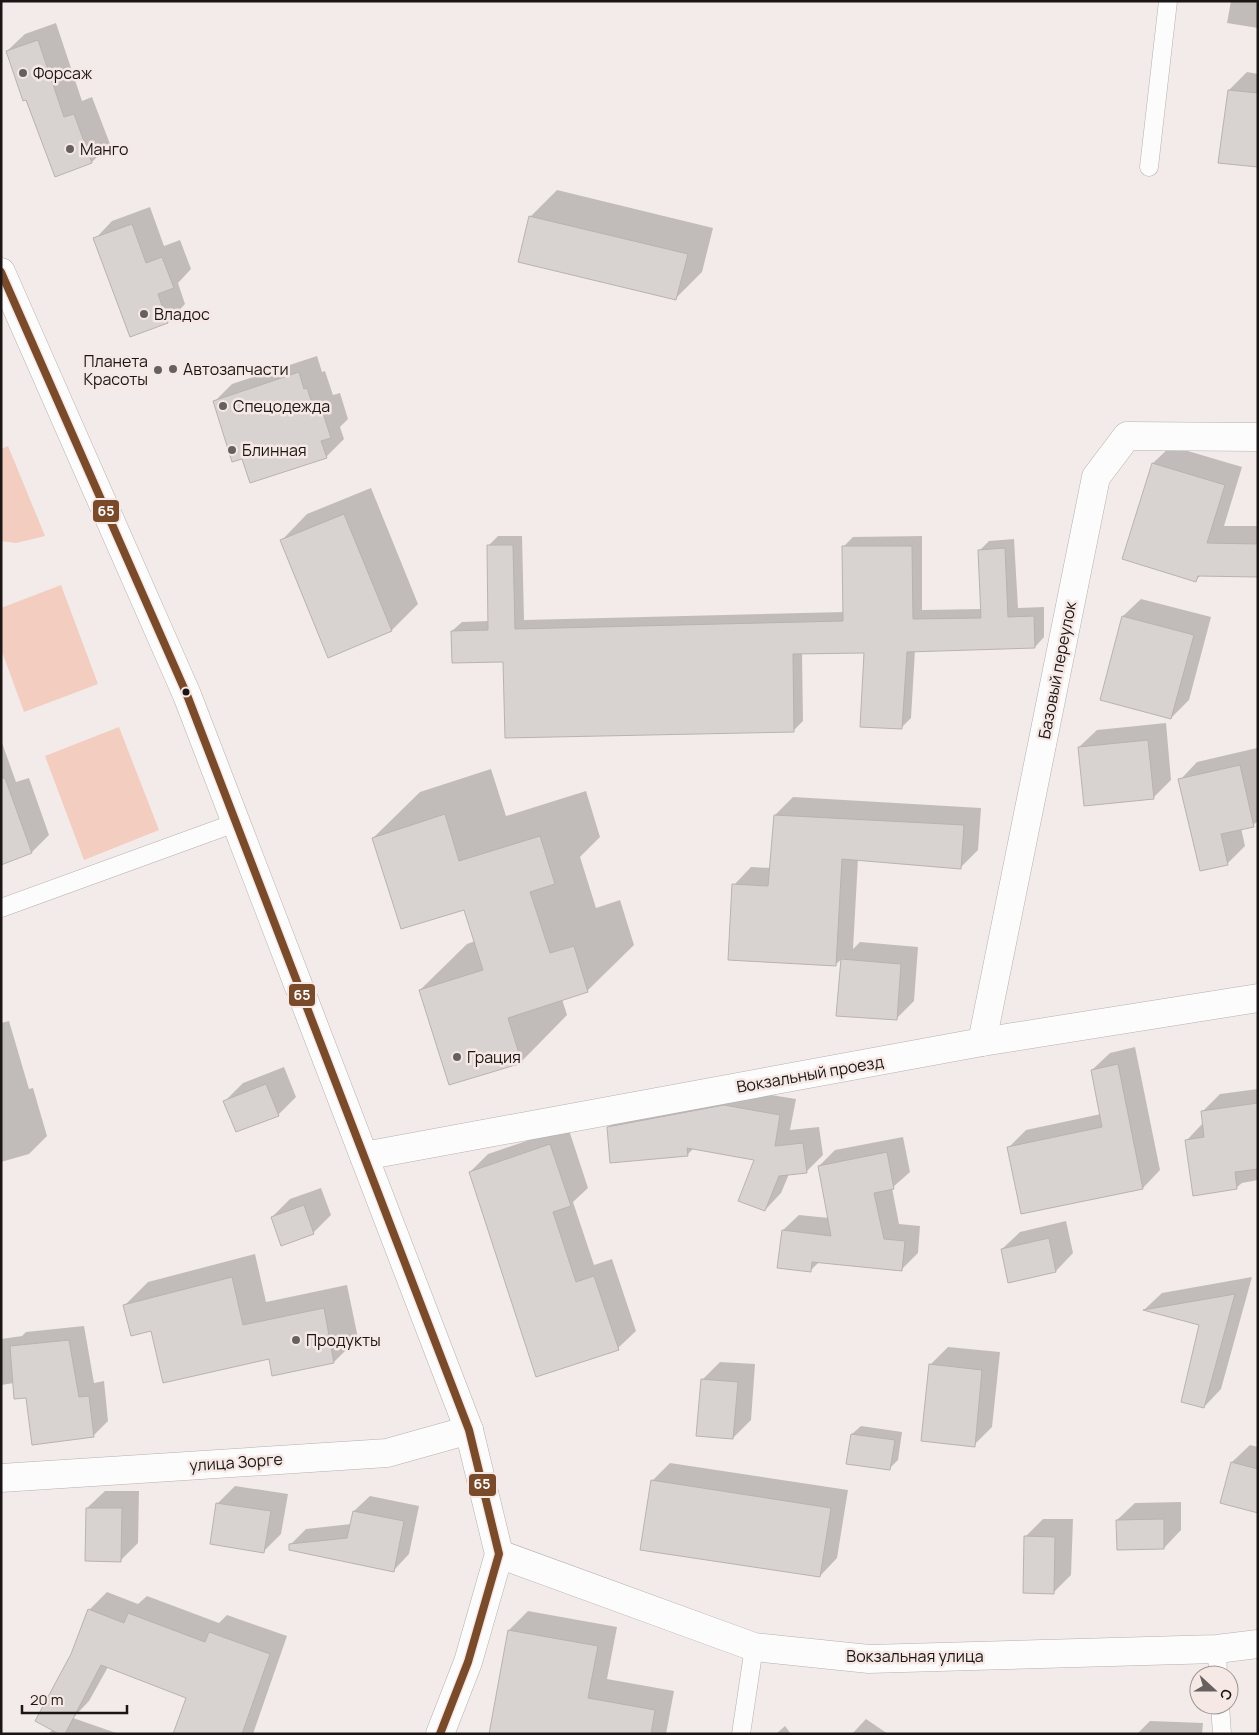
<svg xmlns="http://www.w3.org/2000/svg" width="1259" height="1735" viewBox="0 0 1259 1735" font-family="Manrope,sans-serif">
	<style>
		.green { fill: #f2cdc0 }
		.shadow { fill: #0003 }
		.building { fill: #d8d3d1; stroke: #b8b2b0 }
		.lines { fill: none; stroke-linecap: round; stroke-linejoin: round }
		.service-casing { stroke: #b5b0ae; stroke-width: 19 }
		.minor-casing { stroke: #b5b0ae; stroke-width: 29 }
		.secondary-casing { stroke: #b5b0ae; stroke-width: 29 }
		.service { stroke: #fdfcfc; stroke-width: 18 }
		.minor { stroke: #fdfcfc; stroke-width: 28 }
		.secondary { stroke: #fdfcfc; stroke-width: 28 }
		.bus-1-casing { stroke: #f6e9e5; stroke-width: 11 }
		.bus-1 { stroke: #7a4b2a; stroke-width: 8 }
		.poi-dot { fill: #66615f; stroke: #f6e9e5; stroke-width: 2 }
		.bus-dot { fill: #1b1615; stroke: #f6e9e5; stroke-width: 2 }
		.labels { text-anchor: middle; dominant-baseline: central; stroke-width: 5; stroke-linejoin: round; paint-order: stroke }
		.poi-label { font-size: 16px; fill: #1b1615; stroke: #f6e9e5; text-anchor: start }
		.street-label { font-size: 16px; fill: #1b1615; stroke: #f6e9e5 }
		.line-badge { stroke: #f6e9e5; stroke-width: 2 }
		.badge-label { font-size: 14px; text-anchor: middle; font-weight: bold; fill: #fff }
	</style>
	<rect width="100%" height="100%" fill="#f2ebe9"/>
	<g class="green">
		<path d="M8 446 45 536 16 543 1 541V449Z"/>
		<path d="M61 585 98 684 24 712 1 649V608Z"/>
		<path d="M119 727 159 830 84 860 45 756Z"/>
	</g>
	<g class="shadow">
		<path d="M1231 1H1258V28L1227 23Z"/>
		<path d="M56 23 82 101 92 97 110 144 92 162 55 175 7 51 25 34Z"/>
		<path d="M1247 72 1258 74V166L1229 90Z"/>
		<path d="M557 190 713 228 702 272 676 298 520 262 531 216Z"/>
		<path d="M150 207 164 246 180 240 191 269 178 283 185 304 168 322 130 336 95 239 112 221Z"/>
		<path d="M317 356 322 372 325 371 333 395 340 393 348 419 340 427 344 439 326 457H243L214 402 232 384Z"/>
		<path d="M1171 446 1242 467 1224 526H1258V575H1201L1196 580 1153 463Z"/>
		<path d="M371 488 418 604 392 630 328 656 281 541 307 514Z"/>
		<path d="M498 536H522L524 620 844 612 843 547 853 537 922 536V610L982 609 979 551 989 541 1014 539 1018 608 1044 607V637L1035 647 915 650 911 718 901 728 866 651 802 653 803 721 794 730 505 660 452 631 462 622 489 621 488 546Z"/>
		<path d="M1141 599 1211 617 1189 700 1171 718 1123 616Z"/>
		<path d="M1166 723 1171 780 1153 798 1079 747 1097 730Z"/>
		<path d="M1 740 16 782 29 778 49 835 32 852 1 863Z"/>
		<path d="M1257 748 1258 821 1253 825 1241 828 1245 846 1227 864 1180 780 1197 762Z"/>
		<path d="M491 769 506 816 586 791 600 837 580 857 596 908 620 900 634 945 587 991 562 999 567 1015 521 1062 420 990 467 944 475 941 465 908 373 838 420 792Z"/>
		<path d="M793 797 981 808 978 850 961 867 858 859 853 949 860 942 918 947 914 1001 896 1019 838 1015 843 958 836 964 734 885 751 867 771 868 775 815Z"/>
		<path d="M9 1021 29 1089 33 1088 47 1136 29 1154 1 1162V1023Z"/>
		<path d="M1135 1047 1160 1170 1143 1188 1009 1147 1026 1130 1101 1114 1092 1070 1110 1053Z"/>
		<path d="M284 1067 296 1097 278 1115 225 1101 243 1083Z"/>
		<path d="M1258 1089V1180L1242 1183 1236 1188 1187 1140 1203 1123 1202 1112 1220 1094Z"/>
		<path d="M741 1090 796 1099 790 1130 819 1127 823 1155 806 1172 789 1174 781 1193 765 1210 755 1159 694 1148 687 1155 608 1128 624 1111Z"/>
		<path d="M568 1127 588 1188 573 1202 594 1265 612 1259 636 1331 618 1348 470 1172 488 1154Z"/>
		<path d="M903 1137 910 1172 892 1188 899 1224 920 1226 918 1253 902 1269 819 1262 810 1271 783 1230 799 1215 829 1218 819 1166 835 1150Z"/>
		<path d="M321 1188 331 1215 313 1233 272 1217 290 1199Z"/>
		<path d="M1066 1221 1073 1253 1056 1271 1002 1249 1020 1232Z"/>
		<path d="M255 1254 266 1302 347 1285 358 1338 334 1362 270 1357 152 1329 124 1306 148 1282Z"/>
		<path d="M1252 1277 1221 1389 1204 1407 1201 1324 1145 1309 1162 1293Z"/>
		<path d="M84 1326 94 1383 104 1381 108 1421 93 1436 28 1396 14 1383 1 1385V1339L22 1336 26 1332Z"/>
		<path d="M948 1347 1000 1352 992 1427 974 1445 930 1365Z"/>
		<path d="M720 1362 755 1364 751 1420 733 1438 702 1380Z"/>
		<path d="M861 1426 902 1432 898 1460 889 1469 852 1434Z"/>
		<path d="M1250 1445 1258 1447V1512L1222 1502 1232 1462Z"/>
		<path d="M670 1463 848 1490 837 1558 820 1576 652 1481Z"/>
		<path d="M235 1486 288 1494 281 1534 264 1551 217 1504Z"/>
		<path d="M105 1491H139L138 1543 120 1561 87 1508Z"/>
		<path d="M370 1496 419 1506 409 1554 394 1570 290 1545 306 1529 351 1524 354 1511Z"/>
		<path d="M1181 1502V1530L1164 1548 1117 1520 1135 1503Z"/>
		<path d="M1043 1519H1073L1071 1575 1054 1592 1026 1536Z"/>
		<path d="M107 1592 138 1604 147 1596 219 1623 227 1615 287 1636 253 1734H174L187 1697 108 1667 89 1701 73 1718 119 1734H48L67 1716 72 1654 89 1610Z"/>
		<path d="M528 1611 617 1627 607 1679 674 1691 666 1734H490L509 1630Z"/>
		<path d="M866 1719 888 1734H852Z"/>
		<path d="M1150 1721 1203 1723 1202 1734H1137Z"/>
		<path d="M785 1726 791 1734H776Z"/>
	</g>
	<g class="building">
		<path d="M38 40 64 117 74 114 92 163 55 177 26 100 23 101 6 51Z"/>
		<path d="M1228 90 1258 93V167L1218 163Z"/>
		<path d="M529 216 688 254 676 300 518 262Z"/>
		<path d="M132 224 146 263 162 257 174 288 158 294 168 323 130 337 93 238Z"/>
		<path d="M299 372 304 389 307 388 315 412 322 410 331 438 321 441 327 458 250 483 242 459 232 462 213 401Z"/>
		<path d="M1152 463 1225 485 1207 543 1258 544V577L1198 576 1196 582 1122 559Z"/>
		<path d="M344 514 392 631 328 658 280 540Z"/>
		<path d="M487 545H513L515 629 843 621 842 546H912L913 619 981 618 978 550 1005 548 1008 617 1034 616 1035 648 907 652 902 729 860 727 864 653 793 654 794 732 505 738 503 662 452 663 451 631 488 630Z"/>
		<path d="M1122 616 1194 635 1171 719 1100 700Z"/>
		<path d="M1148 740 1154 799 1084 806 1078 747Z"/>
		<path d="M1240 765 1254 827 1221 834 1228 865 1200 871 1178 779Z"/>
		<path d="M1 778H5L32 853 1 865Z"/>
		<path d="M445 814 459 861 540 836 555 884 530 892 550 953 574 946 588 992 508 1018 522 1063 449 1085 419 990 483 970 464 910 401 929 372 838Z"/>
		<path d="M774 815 964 825 961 869 842 859 836 966 728 960 732 884 768 886Z"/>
		<path d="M841 959 901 964 897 1020 836 1016Z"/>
		<path d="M1118 1064 1143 1189 1021 1214 1007 1147 1102 1127 1091 1070Z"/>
		<path d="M266 1084 279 1116 236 1132 223 1101Z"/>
		<path d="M1258 1103V1169L1235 1172 1237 1189 1193 1196 1185 1140 1204 1137 1201 1111Z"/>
		<path d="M724 1105 780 1115 775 1146 803 1143 807 1173 779 1176 765 1211 738 1201 754 1160 687 1148 688 1156 610 1163 607 1127Z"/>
		<path d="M550 1144 571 1206 553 1212 576 1282 594 1276 619 1350 536 1377 469 1172Z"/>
		<path d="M887 1152 894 1189 874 1193 884 1239 905 1241 902 1271 812 1262 811 1272 777 1268 782 1230 831 1236 818 1166Z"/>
		<path d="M304 1205 314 1234 281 1246 271 1217Z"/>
		<path d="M1049 1238 1056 1272 1008 1283 1001 1249Z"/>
		<path d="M232 1277 243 1325 324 1308 334 1363 272 1376 269 1359 163 1383 151 1331 131 1336 123 1305Z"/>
		<path d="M1235 1294 1204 1408 1181 1402 1199 1325 1143 1310Z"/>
		<path d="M69 1340 79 1397 89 1396 94 1437 32 1445 26 1398 14 1399 10 1346Z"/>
		<path d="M929 1364 982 1370 975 1447 921 1441Z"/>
		<path d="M701 1379 738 1382 733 1439 696 1436Z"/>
		<path d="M851 1434 895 1440 890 1470 846 1464Z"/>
		<path d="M1231 1462 1258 1469V1513L1220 1503Z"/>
		<path d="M651 1480 831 1508 820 1577 640 1550Z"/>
		<path d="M216 1503 271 1511 264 1553 210 1544Z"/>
		<path d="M86 1508H122L121 1562 85 1561Z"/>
		<path d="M353 1511 404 1521 394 1572 289 1550V1544L347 1538Z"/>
		<path d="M1164 1519V1549L1117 1550 1116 1520Z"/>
		<path d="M1024 1536 1055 1537 1054 1594 1023 1593Z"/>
		<path d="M88 1609 124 1623 128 1613 205 1642 209 1632 270 1654 242 1734H173L186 1698 101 1665 65 1734H59L35 1721 71 1654Z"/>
		<path d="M508 1630 598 1646 588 1698 655 1710 651 1734H489Z"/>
	</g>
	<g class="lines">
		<g class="service-casing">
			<g id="service">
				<path d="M1149 167 1168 1"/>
				<path d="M1 908 235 823"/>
				<path d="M1217 1649 1218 1675"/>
				<path d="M1220 1705 1222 1734"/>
				<path d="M741 1734 754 1647"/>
			</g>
		</g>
		<g class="minor-casing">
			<g id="minor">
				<path d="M982 1042 1096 477 1127 436 1258 437"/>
				<path d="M364 1156 982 1042 1258 998"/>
				<path d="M1 1478 387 1453 469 1430"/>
				<path d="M499 1554 754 1647 869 1659 1217 1649 1258 1644"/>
			</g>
		</g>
		<g class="secondary-casing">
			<path id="secondary" d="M1 272 187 695 469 1430 499 1554 468 1662 440 1734"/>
		</g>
		<use href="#service" class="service"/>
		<use href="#minor" class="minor"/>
		<use href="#secondary" class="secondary"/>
		<g class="bus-1-casing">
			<path id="bus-1" d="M1 272 187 695 469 1430 499 1554 468 1662 440 1734"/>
		</g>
		<use href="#bus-1" class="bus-1"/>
	</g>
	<g class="poi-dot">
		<circle cx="23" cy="73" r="5"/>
		<circle cx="70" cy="149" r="5"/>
		<circle cx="144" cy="314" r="5"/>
		<circle cx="173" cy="369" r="5"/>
		<circle cx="158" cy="370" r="5"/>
		<circle cx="223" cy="406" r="5"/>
		<circle cx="232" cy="450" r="5"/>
		<circle cx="457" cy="1057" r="5"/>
		<circle cx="296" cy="1340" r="5"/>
	</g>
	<circle class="bus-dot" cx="186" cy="692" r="4.5"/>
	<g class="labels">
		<g class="poi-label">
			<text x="33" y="73">Форсаж</text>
			<text x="80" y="149">Манго</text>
			<text x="154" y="314">Владос</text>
			<text x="148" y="361" text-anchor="end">Планета<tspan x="148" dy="18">Красоты</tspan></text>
			<text x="183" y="369">Автозапчасти</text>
			<text x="233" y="406">Спецодежда</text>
			<text x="242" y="450">Блинная</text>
			<text x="467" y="1057">Грация</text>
			<text x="306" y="1340">Продукты</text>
		</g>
		<g class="street-label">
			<text transform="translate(1057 670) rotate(-79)">Базовый переулок</text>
			<text transform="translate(810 1074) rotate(-10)">Вокзальный проезд</text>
			<text transform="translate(236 1462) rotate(-4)">улица Зорге</text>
			<text x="915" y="1656">Вокзальная улица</text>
		</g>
	</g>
	<g class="line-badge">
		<rect x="92" y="499" width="28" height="24" rx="5" fill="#7a4b2a"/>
		<rect x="288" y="983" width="28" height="24" rx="5" fill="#7a4b2a"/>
		<rect x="468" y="1473" width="29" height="24" rx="5" fill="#7a4b2a"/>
	</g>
	<g class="badge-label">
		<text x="106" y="516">65</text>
		<text x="302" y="1000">65</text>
		<text x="482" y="1489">65</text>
	</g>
	<rect width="1259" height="1735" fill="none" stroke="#1b1615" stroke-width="5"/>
	<g transform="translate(1214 1690) rotate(111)"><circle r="24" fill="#f6e9e5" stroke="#9e9592"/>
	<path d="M0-4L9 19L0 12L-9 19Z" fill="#66615f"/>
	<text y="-8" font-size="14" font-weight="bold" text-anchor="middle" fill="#1b1615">С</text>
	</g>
	<path d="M22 1705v8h105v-8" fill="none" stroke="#1b1615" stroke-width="2.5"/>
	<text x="30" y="1705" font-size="15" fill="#1b1615" stroke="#f6e9e5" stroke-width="4" paint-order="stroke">20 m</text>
</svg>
